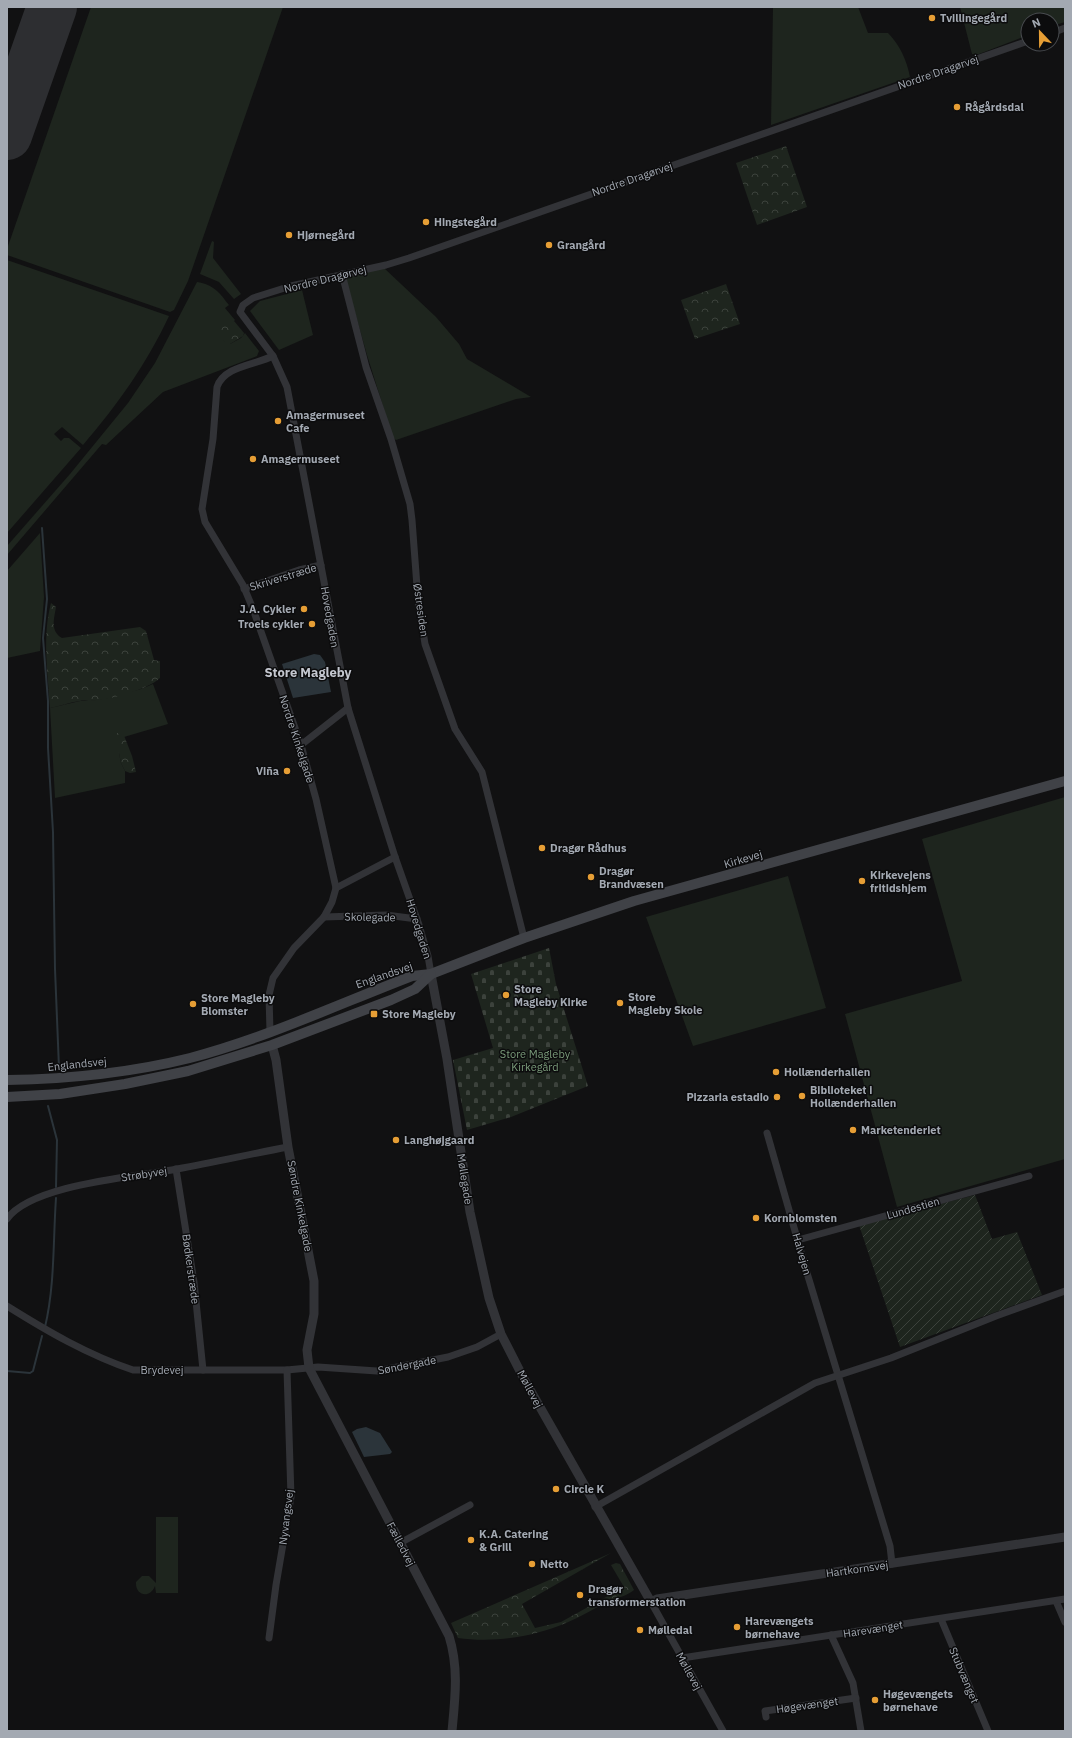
<svg xmlns="http://www.w3.org/2000/svg" width="1072" height="1738" viewBox="0 0 1072 1738" font-family="'IBM Plex Sans',sans-serif">
	<style>
		.grass { fill: #1e251e }
		.forest { fill: url(#forest-crowns) }
		.cemetery { fill: url(#cemetery-stones) }
		.garden { fill: url(#garden-furrows) }
		.water { fill: #2b343a }
		.lines { fill: none; stroke-linecap: round; stroke-linejoin: round }
		.stream { stroke: #2b343a; stroke-width: 2 }
		.taxiway { stroke: #2d2e31; stroke-width: 20 }
		.runway { stroke: #2d2e31; stroke-width: 50 }
		.minor { stroke: #323337; stroke-width: 7 }
		.tertiary { stroke: #323337; stroke-width: 9 }
		.secondary { stroke: #404247; stroke-width: 10 }
		.poi-dot { fill: #e69e35; stroke: #0c0c0d; stroke-width: 1.5 }
		.labels { text-anchor: middle; dominant-baseline: central; stroke-width: 3; stroke-linejoin: round; paint-order: stroke }
		.poi-label { font-size: 11px; font-weight: bold; fill: #a3a9b2; stroke: #0c0c0d; text-anchor: start }
		.street-label { font-size: 11px; fill: #a3a9b2; stroke: #0c0c0d }
		.park-label { font-size: 11px; fill: #7b9c7b; stroke: #0c0c0d }
		.quarter-label { font-size: 13px; font-weight: bold; fill: #c4c7cf; stroke: #0c0c0d }
	</style>
	<defs>
		<pattern id="forest-crowns" width="20" height="18" patternUnits="userSpaceOnUse"><rect width="20" height="18" fill="#1e251e"/><path d="M2 6a3 3 0 1 1 6 0M12 15a3 3 0 1 1 6 0" fill="none" stroke="#3c423c"/></pattern>
		<pattern id="cemetery-stones" width="16" height="16" patternUnits="userSpaceOnUse"><rect width="16" height="16" fill="#1e251e"/><path d="M2 7V4a2 2 0 0 1 4 0v3zM10 15v-3a2 2 0 0 1 4 0v3z" fill="#3c423c"/></pattern>
		<pattern id="garden-furrows" width="10" height="10" patternUnits="userSpaceOnUse"><rect width="10" height="10" fill="#1e251e"/><path d="M-1 1l2-2M0 10L10 0M9 11l2-2" fill="none" stroke="#3c423c"/></pattern>
	</defs>
	<rect width="100%" height="100%" fill="#111112"/>
	<g class="grass">
		<path d="M91 7H283L188 281 174 310 170 312 7 255V249Z"/>
		<path d="M773 7H858L868 33H888C900 45 907 61 910 77L771 125Z"/>
		<path d="M960 7H1065V22L1052 26V20H1028V35L979 54H972Z"/>
		<path d="M212 241 214 242 213 258 241 294 234 299 219 282 200 274Z"/>
		<path d="M7 260 169 316C146 365 118 404 83 445L62 427 54 434 61 441 64 438H69L81 448 7 533Z"/>
		<path d="M384 268 436 317 459 344 467 359 531 397 516 399 396 440 393 438 367 355 345 277Z"/>
		<path d="M197 282C214 285 219 292 229 305L225 308 235 320 220 335 224 341 230 344 241 338 245 333 259 351 257 356 163 392 106 445 102 444 7 555V546L70 474 128 403 155 363Z"/>
		<path d="M302 290 313 335 279 350 250 311 260 301Z"/>
		<path d="M40 533 44 597 40 651 7 658V571Z"/>
		<path d="M153 684 168 724 124 737 119 753 121 763 125 771V783L55 798 50 708 80 701H90L108 698 141 689Z"/>
		<path d="M1065 797V1159L897 1207 845 1014 962 981 922 839Z"/>
		<path d="M788 876 826 1008 693 1046 646 917Z"/>
		<path d="M156 1517H178V1593H156L155 1586C150 1599 135 1596 136 1582L142 1576H149L156 1583Z"/>
	</g>
	<g class="forest">
		<path d="M786 146 807 207 757 225 736 163Z"/>
		<path d="M726 284 740 324 695 339 681 300Z"/>
		<path d="M234 321 244 333 243 336 230 344H227C213 333 217 323 234 321Z"/>
		<path d="M51 603 56 607C54 619 50 631 62 638L140 627 146 631 154 660 160 661V678C147 690 109 700 90 701 87 701 83 700 80 701 70 702 60 706 50 708 48 673 42 637 51 603Z"/>
		<path d="M115 733H123L132 756 136 772 130 773 125 771 121 763Z"/>
		<path d="M611 1553 522 1604 535 1628 561 1622 624 1587 611 1565 616 1563 620 1564 634 1590C627 1596 616 1598 607 1602 593 1609 580 1617 566 1623 533 1637 494 1643 458 1638L451 1623Z"/>
	</g>
	<path class="cemetery" d="M549 948 556 984 588 1086 511 1117 467 1130 453 1060 493 1048 471 974Z"/>
	<path class="garden" d="M975 1195 992 1239 1017 1232 1042 1295 900 1347 859 1225Z"/>
	<g class="water">
		<path d="M314 654 320 655 325 662 331 692 293 698 282 664Z"/>
		<path d="M366 1427 380 1433 392 1452 390 1454 364 1457 352 1432 357 1429Z"/>
	</g>
	<g class="lines">
		<g class="stream">
			<path d="M42 528 47 599 43 638 48 701V748L53 832 55 969 59 1068"/>
			<path d="M48 1106 57 1140 56 1187"/>
			<path d="M45 1327C55 1285 53 1240 56 1198"/>
			<path d="M7 1371 30 1373 33 1371 42 1336"/>
		</g>
		<path class="taxiway" d="M7 98 22 84 28 74"/>
		<path class="runway" d="M7 135 52 7"/>
		<g class="minor">
			<path d="M1052 33 1065 28"/>
			<path d="M342 274 366 367 391 439 410 504 412 520 418 600 425 644 455 729 482 772 524 938"/>
			<path d="M244 589 299 570 321 565"/>
			<path d="M301 745 348 708"/>
			<path d="M336 888 395 857"/>
			<path d="M324 917 386 915 417 919"/>
			<path d="M431 974 428 956 419 925 395 857 348 708 287 387 273 356 240 312 243 305 253 298 291 286 386 265 409 258 1028 41"/>
			<path d="M270 1032 269 995 273 978 294 948 324 917 332 902 336 888 316 799 301 745 253 609 243 585 205 522 202 509 213 439 217 387C224 366 255 365 273 356"/>
			<path d="M767 1133 807 1273 890 1546 892 1564"/>
			<path d="M176 1169 194 1282 203 1370"/>
			<path d="M7 1219C32 1184 136 1177 177 1169 215 1162 251 1154 288 1147"/>
			<path d="M798 1240 1029 1176"/>
			<path d="M7 1306C47 1331 88 1355 133 1370H287L318 1367 377 1371 448 1357 477 1347 501 1334"/>
			<path d="M595 1507 815 1383 891 1358 996 1316 1065 1291"/>
			<path d="M400 1543 470 1505"/>
			<path d="M1056 1601 1065 1622"/>
			<path d="M651 1602 723 1731"/>
			<path d="M941 1619 988 1731"/>
			<path d="M831 1635 853 1683 861 1731"/>
			<path d="M269 1638 276 1585 291 1497 287 1370"/>
			<path d="M682 1658 1065 1599"/>
			<path d="M766 1717 765 1711 856 1698"/>
		</g>
		<g class="tertiary">
			<path d="M431 974 447 1059 470 1212 489 1298 501 1334 524 1379 651 1602 657 1599 1065 1537"/>
			<path d="M272 1045 276 1060 288 1147 314 1281V1314L307 1350 309 1368 449 1636C459 1668 455 1699 452 1731"/>
		</g>
		<g class="secondary">
			<path d="M7 1080C69 1079 130 1073 190 1058 266 1038 339 1004 412 976L431 974 524 938 634 901 1065 781"/>
			<path d="M7 1097 60 1094 125 1084 188 1071 272 1045 391 1000 415 989 431 974"/>
		</g>
	</g>
	<g class="poi-dot">
		<circle cx="932" cy="18" r="4"/>
		<circle cx="957" cy="107" r="4"/>
		<circle cx="426" cy="222" r="4"/>
		<circle cx="289" cy="235" r="4"/>
		<circle cx="549" cy="245" r="4"/>
		<circle cx="278" cy="421" r="4"/>
		<circle cx="253" cy="459" r="4"/>
		<circle cx="304" cy="609" r="4"/>
		<circle cx="312" cy="624" r="4"/>
		<circle cx="287" cy="771" r="4"/>
		<circle cx="542" cy="848" r="4"/>
		<circle cx="591" cy="877" r="4"/>
		<circle cx="862" cy="881" r="4"/>
		<circle cx="506" cy="995" r="4"/>
		<circle cx="620" cy="1003" r="4"/>
		<circle cx="193" cy="1004" r="4"/>
		<rect x="370" y="1010" width="8" height="8" rx="2"/>
		<circle cx="776" cy="1072" r="4"/>
		<circle cx="802" cy="1096" r="4"/>
		<circle cx="777" cy="1097" r="4"/>
		<circle cx="853" cy="1130" r="4"/>
		<circle cx="396" cy="1140" r="4"/>
		<circle cx="756" cy="1218" r="4"/>
		<circle cx="556" cy="1489" r="4"/>
		<circle cx="471" cy="1540" r="4"/>
		<circle cx="532" cy="1564" r="4"/>
		<circle cx="580" cy="1595" r="4"/>
		<circle cx="737" cy="1627" r="4"/>
		<circle cx="640" cy="1630" r="4"/>
		<circle cx="875" cy="1700" r="4"/>
	</g>
	<g class="labels">
		<g class="poi-label">
			<text x="940" y="18">Tvillingegård</text>
			<text x="965" y="107">Rågårdsdal</text>
			<text x="434" y="222">Hingstegård</text>
			<text x="297" y="235">Hjørnegård</text>
			<text x="557" y="245">Grangård</text>
			<text x="286" y="415">Amagermuseet<tspan x="286" dy="13">Cafe</tspan></text>
			<text x="261" y="459">Amagermuseet</text>
			<text x="296" y="609" text-anchor="end">J.A. Cykler</text>
			<text x="304" y="624" text-anchor="end">Troels cykler</text>
			<text x="279" y="771" text-anchor="end">Viña</text>
			<text x="550" y="848">Dragør Rådhus</text>
			<text x="599" y="871">Dragør<tspan x="599" dy="13">Brandvæsen</tspan></text>
			<text x="870" y="875">Kirkevejens<tspan x="870" dy="13">fritidshjem</tspan></text>
			<text x="514" y="989">Store<tspan x="514" dy="13">Magleby Kirke</tspan></text>
			<text x="628" y="997">Store<tspan x="628" dy="13">Magleby Skole</tspan></text>
			<text x="201" y="998">Store Magleby<tspan x="201" dy="13">Blomster</tspan></text>
			<text x="382" y="1014">Store Magleby</text>
			<text x="784" y="1072">Hollænderhallen</text>
			<text x="810" y="1090">Biblioteket i<tspan x="810" dy="13">Hollænderhallen</tspan></text>
			<text x="769" y="1097" text-anchor="end">Pizzaria estadio</text>
			<text x="861" y="1130">Marketenderiet</text>
			<text x="404" y="1140">Langhøjgaard</text>
			<text x="764" y="1218">Kornblomsten</text>
			<text x="564" y="1489">Circle K</text>
			<text x="479" y="1534">K.A. Catering<tspan x="479" dy="13">&amp; Grill</tspan></text>
			<text x="540" y="1564">Netto</text>
			<text x="588" y="1589">Dragør<tspan x="588" dy="13">transformerstation</tspan></text>
			<text x="745" y="1621">Harevængets<tspan x="745" dy="13">børnehave</tspan></text>
			<text x="648" y="1630">Mølledal</text>
			<text x="883" y="1694">Høgevængets<tspan x="883" dy="13">børnehave</tspan></text>
		</g>
		<g class="street-label">
			<text transform="translate(938 72) rotate(-19)">Nordre Dragørvej</text>
			<text transform="translate(632 179) rotate(-19)">Nordre Dragørvej</text>
			<text transform="translate(325 279) rotate(-14)">Nordre Dragørvej</text>
			<text transform="translate(283 577) rotate(-17)">Skriverstræde</text>
			<text transform="translate(421 610) rotate(82)">Østresiden</text>
			<text transform="translate(330 617) rotate(80)">Hovedgaden</text>
			<text transform="translate(297 739) rotate(72)">Nordre Kinkelgade</text>
			<text transform="translate(743 859) rotate(-16)">Kirkevej</text>
			<text transform="translate(370 917) rotate(1)">Skolegade</text>
			<text transform="translate(419 929) rotate(73)">Hovedgaden</text>
			<text transform="translate(384 975) rotate(-19)">Englandsvej</text>
			<text transform="translate(77 1064) rotate(-6)">Englandsvej</text>
			<text transform="translate(144 1174) rotate(-9)">Strøbyvej</text>
			<text transform="translate(465 1179) rotate(81)">Møllegade</text>
			<text transform="translate(300 1206) rotate(79)">Søndre Kinkelgade</text>
			<text transform="translate(913 1208) rotate(-16)">Lundestien</text>
			<text transform="translate(802 1254) rotate(74)">Halvejen</text>
			<text transform="translate(191 1269) rotate(82)">Bødkerstræde</text>
			<text transform="translate(407 1365) rotate(-11)">Søndergade</text>
			<text x="162" y="1370">Brydevej</text>
			<text transform="translate(530 1389) rotate(62)">Møllevej</text>
			<text transform="translate(286 1517) rotate(-83)">Nyvangsvej</text>
			<text transform="translate(401 1544) rotate(62)">Fælledvej</text>
			<text transform="translate(857 1569) rotate(-8)">Hartkornsvej</text>
			<text transform="translate(873 1629) rotate(-9)">Harevænget</text>
			<text transform="translate(689 1671) rotate(61)">Møllevej</text>
			<text transform="translate(964 1675) rotate(67)">Stubvænget</text>
			<text transform="translate(807 1705) rotate(-8)">Høgevænget</text>
		</g>
		<g class="park-label">
			<text x="535" y="1054">Store Magleby<tspan x="535" dy="13">Kirkegård</tspan></text>
		</g>
		<g class="quarter-label">
			<text x="308" y="672">Store Magleby</text>
		</g>
	</g>
	<rect width="1072" height="1738" fill="none" stroke="#a3a9b2" stroke-width="16"/>
	<g transform="translate(1040 32) rotate(338)"><circle r="19" fill="#0c0c0d" stroke="#484b4f"/>
	<path d="M0-3L7 15L0 10L-7 15Z" fill="#e69e35"/>
	<text y="-6" font-size="11" font-weight="bold" text-anchor="middle" fill="#a3a9b2">N</text>
	</g>
</svg>
